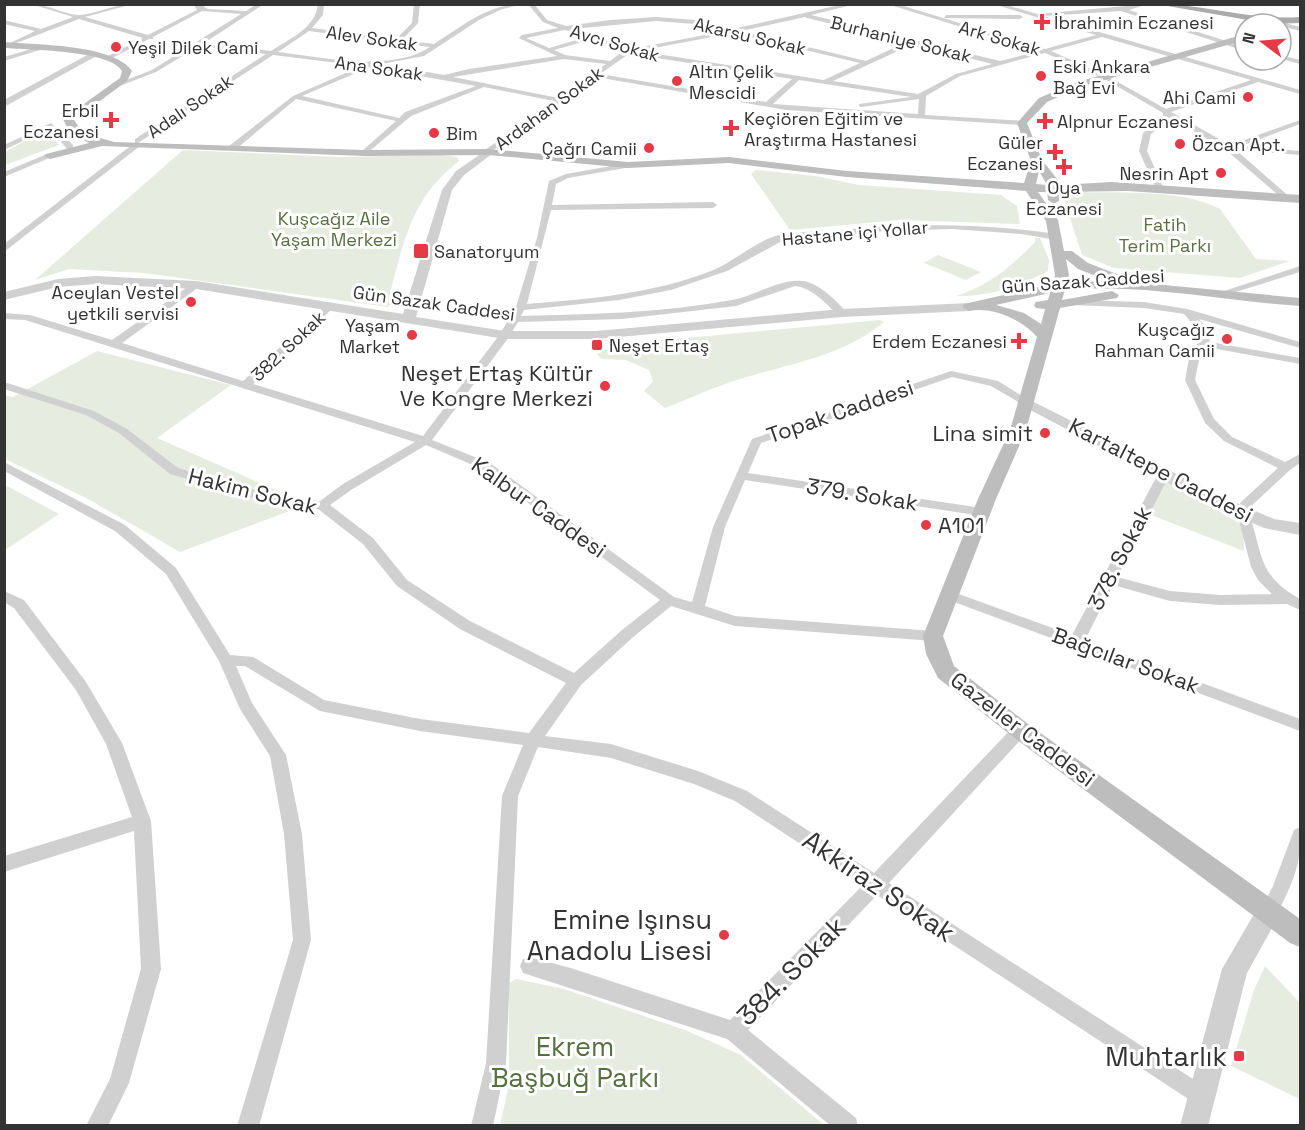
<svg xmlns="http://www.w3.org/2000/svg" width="1305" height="1130" viewBox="0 0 1305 1130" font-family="'Space Grotesk',sans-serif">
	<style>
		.green { fill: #e6ecdf }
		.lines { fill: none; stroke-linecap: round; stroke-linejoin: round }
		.minor { fill: #d0d0d0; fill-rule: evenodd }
		.tertiary { fill: #d0d0d0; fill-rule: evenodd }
		.secondary { fill: #bdbdbd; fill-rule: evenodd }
		.primary { fill: #ababab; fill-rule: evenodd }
		.poi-dot { fill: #e63946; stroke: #fff; stroke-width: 2 }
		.labels { text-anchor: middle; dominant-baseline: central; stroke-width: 6; stroke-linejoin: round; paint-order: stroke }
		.far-poi-label { font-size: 18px; fill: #333; stroke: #fff; text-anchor: start }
		.far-street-label { font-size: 18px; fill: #333; stroke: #fff }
		.far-park-label { font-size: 18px; fill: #56703f; stroke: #fff }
		.poi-label { font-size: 22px; fill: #333; stroke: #fff; text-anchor: end }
		.street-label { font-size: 22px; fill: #333; stroke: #fff }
		.near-street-label { font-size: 27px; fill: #333; stroke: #fff }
		.near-poi-label { font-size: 27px; fill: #333; stroke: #fff; text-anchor: end }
		.near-park-label { font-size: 27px; fill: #56703f; stroke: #fff }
	</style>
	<rect width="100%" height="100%" fill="#fff"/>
	<g class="green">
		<path d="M41 132 53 138 59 145 5 165V152Z"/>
		<path d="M183 150 338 157 441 155 457 157 459 161C411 198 404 241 389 297L397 298 388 307 144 273 69 269 35 280Z"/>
		<path d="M756 170 815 176 859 185 1001 195 1017 206 1020 224 900 220 790 230 751 174Z"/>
		<path d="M1078 192C1123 194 1179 188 1220 209L1256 259 1290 261 1240 278 1114 268 1082 255 1063 196Z"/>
		<path d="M1035 238H1040L1049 260 1048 271C1020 286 988 297 956 296 988 286 1012 266 1035 242Z"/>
		<path d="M938 255 981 272 966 280 924 263Z"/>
		<path d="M880 320 884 322C843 356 793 363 743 378 716 386 691 398 665 408L644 391 653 381 649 370 626 360 601 359 597 354 620 344Z"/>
		<path d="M97 351 231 385 157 438 308 504 180 552 88 499 5 459 4 395 13 397Z"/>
		<path d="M1164 481 1243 525 1244 551 1146 513Z"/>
		<path d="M5 485 59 514 5 550Z"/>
		<path d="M1265 966 1300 1003V1099L1231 1066 1254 990Z"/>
		<path d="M516 979 564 989 685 1030 741 1055 824 1125 500 1126 509 1084V983Z"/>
	</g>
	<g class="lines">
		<g class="minor">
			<path d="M31 4C47 4 61 13 77 15 90 16 115 4 133 4L85 17 148 35 197 10 193 4H206L204 7 208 9 246 11 257 4H264L204 43 271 51C289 39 316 28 318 4H324L323 15 312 28 396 39 412 23 414 4H420L418 23 402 40 434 44C462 26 488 4 522 4L500 10 479 20 424 56 382 64 444 75 469 69 557 56 519 38 522 35 558 28 543 22 528 4H534L547 20 566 26 610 20 656 17 695 20 733 29 844 4H856L811 15 1000 61 1039 51 887 4H897L1045 49 1096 35 993 4H1003L1037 14 1148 4 1129 10 1245 47V51L1121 11 1044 16 1300 90V94L1258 82 1171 112 1230 145 1300 120V124L1241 146 1300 151V155L1236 150 1292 199 1285 201 1226 150 1171 118 1151 134 1147 151 1165 191 1158 193 1139 151 1143 133 1163 118V113L1103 78 1045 53 960 76 926 96 925 115 1025 121V125H1022L786 110 596 77 488 154 484 152 485 150 554 101 484 87 411 116 365 155H362V151L396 121 296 99 235 150H229V146L293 96 362 66 273 55 138 143H135V139L266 54 199 46 156 72 112 89H108V87L152 70 241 14 202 11 153 37V39H149L110 59 108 56 143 38 79 19 6 47V45L35 31 4 24V20L41 29 73 17ZM805 17 807 18 906 42 866 61 741 31ZM656 21 695 24 726 31 631 49 573 29ZM565 30 587 37 549 48 526 38ZM309 31 430 47C390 73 322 57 278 52ZM733 33 860 63 824 80 638 51ZM1102 37 1251 80 1166 109 1107 76 1051 51ZM593 39 625 50 610 61 565 55 554 50ZM913 44 992 64 956 74 918 94 833 81ZM630 53 638 55 792 79 766 102 600 74ZM564 59 606 64 559 98 453 77ZM370 67 476 86 405 112 399 118 302 96ZM799 80 911 97 859 104V106L861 107 919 99 918 114 773 104Z"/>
			<path d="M1184 4H1190L1191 6 1188 8Z"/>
			<path d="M946 15H1020L1023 17 1020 19 944 18Z"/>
			<path d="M41 46 43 49 4 61V57Z"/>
			<path d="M1281 55 1300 60V64L1281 59Z"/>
			<path d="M51 123 73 145V149H67L50 128 4 150V145Z"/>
			<path d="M133 144 140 146 4 252V244Z"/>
			<path d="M47 154 54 156 4 177V172Z"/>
			<path d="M628 163 632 165 631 167 568 178 556 184 552 205 713 202 717 205 713 208 551 210 527 304C589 299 652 294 711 271 734 262 755 241 779 235 798 231 819 232 839 230 912 223 984 223 1057 234L1061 237 1057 240 1021 234 952 229 884 231 782 241 727 271 671 290 619 300 524 310 521 316C591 314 663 313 732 300 756 296 779 278 803 281 819 283 837 301 847 313L842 316 838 315C826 304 813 288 795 286L736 306 622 319 518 322 509 337 432 440 490 463 674 597 692 602 713 527 752 439 951 371 998 381 1030 401 1024 404 1020 403 991 386 952 377 761 443 748 473 982 508 988 512 987 515 982 516 745 480 725 527 705 606 735 616 933 631 938 632 940 636 938 640 933 641 735 626 671 606 632 638 581 685 545 736 611 744 698 771 747 791 874 873 1014 726 1020 724 1026 726 1028 730 1026 734 889 883 1207 1088 1210 1095 1207 1102 1200 1105 1193 1102 877 895 748 1030 856 1118 858 1126H831L727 1039 523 973 520 966 523 959 530 957 574 969 730 1020 863 885 735 801 694 784 611 758 538 747 518 796 506 1063 493 1126H471L486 1063 502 796 523 745 420 731 320 711 245 666H236L252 703 286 755 302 834 311 940 259 1126H237L293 940 284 834 270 756 240 709 219 661 166 574 115 531 4 471V462L125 525 176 568 230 655 253 657 324 700 420 719 529 733 566 683 460 629 397 586 363 544 318 509 264 501 170 474 119 433 86 415 4 389V382L94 411 127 429 178 468 265 493 320 501 343 484 415 442 25 320 4 319V313L30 315 112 340 193 283H199V287L122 343 243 381 326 305H332V309L253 384 423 436 500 334 516 307 537 238 549 181 566 174ZM426 445 482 469 660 600 622 630 574 673 470 621 407 580 373 538 330 505 351 490Z"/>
			<path d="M1300 266V272L1226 295 1218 293Z"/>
			<path d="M1076 300 1144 302 1187 309 1300 342V348L1199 319 1206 327 1210 342 1300 358V364L1206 347 1201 350 1195 380 1214 419 1232 437 1285 462 1300 454V463L1290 470 1250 507 1249 513C1263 555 1258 576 1300 599V610L1287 604 1220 605 1170 601 1113 585 1085 640 1300 719V731L946 599 944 596 951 591 956 593 1072 635 1158 474 1164 470 1170 474 1117 577 1170 591 1220 595 1272 594 1258 580 1251 567 1237 513 1240 503 1278 468 1224 441 1205 423 1185 380 1191 348 1199 343 1196 328 1184 314 1144 308 1073 305 1071 303Z"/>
			<path d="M4 591 24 600 86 682 122 743 151 821 161 969 129 1083 108 1126H86L110 1079 141 969 134 831 4 872V856L132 817 106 744 76 690 14 608 4 602Z"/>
			<path d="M1300 827C1304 860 1291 887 1276 916L1270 918 1264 916 1261 910 1273 886 1294 830Z"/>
		</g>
		<g class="tertiary">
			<path d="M1274 20 1300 27V31L1274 24Z"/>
			<path d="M93 52 100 54 4 107V100Z"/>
			<path d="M488 149 492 150V154L464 175 452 190 416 317 505 331H596L842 309 969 303 976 307 969 311 842 317 596 339H505L196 289 95 284 58 287 4 300V292L58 279 95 276 196 281 403 314 442 190 456 171Z"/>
			<path d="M1024 397 1216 494 1274 519 1300 523V535L1264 528 1204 502 1019 404 1017 401 1019 398Z"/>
			<path d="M1270 899 1279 902 1282 910 1247 973 1208 1126H1180L1222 969 1261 902Z"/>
		</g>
		<path class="secondary" d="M1245 34V40L1080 87 1047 102 1027 123 1042 160 1058 180V185L1112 182 1300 195V203L1128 191 1059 192 1060 200 1054 204 1048 200 1047 192H1038L1058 220 1064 251H1072L1088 263 1122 276V281L1300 298V306C1222 301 1144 283 1065 290L1062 300 1112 291 1119 295 1117 298 1060 308 1026 430 996 499 943 636 954 666 1028 724 1300 919V947L1290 943 1012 736 938 678 926 654 923 636 978 499 1010 430 1037 337C1022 319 991 306 969 311L962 307 964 304 1053 284 1055 275 1046 221 1026 191 847 177 729 163 628 168 488 155 365 156 102 146 50 159 44 156 46 154 89 143 70 133 63 119 120 78 122 71C110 50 29 50 4 48V42C36 45 114 44 132 71L127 81 74 120 83 133 114 142 365 150 488 149 628 162 729 157 847 171 1024 183 1031 161 1017 123 1039 98 1074 83ZM1039 171 1047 185 1036 184ZM1066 259 1078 269 1109 281 1067 282 1069 275ZM1050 293 1048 300 1036 302 1034 305 1036 308 1045 309 1041 324 1024 313 996 305Z"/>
		<path class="primary" d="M1156 4C1204 4 1252 21 1300 17V23L1271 24Z"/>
	</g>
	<g class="poi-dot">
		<path d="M1039 13h6v6h6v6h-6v6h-6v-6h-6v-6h6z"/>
		<circle cx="116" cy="47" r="6"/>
		<circle cx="1041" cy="76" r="6"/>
		<circle cx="677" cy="81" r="6"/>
		<circle cx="1248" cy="97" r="6"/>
		<path d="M108 111h6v6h6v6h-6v6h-6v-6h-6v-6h6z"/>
		<path d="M1042 112h6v6h6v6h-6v6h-6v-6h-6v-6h6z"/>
		<path d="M728 119h6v6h6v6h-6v6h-6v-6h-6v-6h6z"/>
		<circle cx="434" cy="133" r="6"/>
		<circle cx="1180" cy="144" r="6"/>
		<circle cx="649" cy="148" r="6"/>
		<path d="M1052 143h6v6h6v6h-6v6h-6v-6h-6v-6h6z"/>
		<path d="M1061 158h6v6h6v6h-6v6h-6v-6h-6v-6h6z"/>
		<circle cx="1221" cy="173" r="6"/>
		<rect x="413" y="243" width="16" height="16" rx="3"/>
		<circle cx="191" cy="302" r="6"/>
		<circle cx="412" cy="335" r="6"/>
		<circle cx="1227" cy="339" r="6"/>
		<path d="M1016 332h6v6h6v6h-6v6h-6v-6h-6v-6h6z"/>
		<rect x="591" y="339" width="12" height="12" rx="3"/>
		<circle cx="605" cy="386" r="6"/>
		<circle cx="1045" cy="433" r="6"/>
		<circle cx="926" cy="525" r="6"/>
		<circle cx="724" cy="935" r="6"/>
		<rect x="1233" y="1050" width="12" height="12" rx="3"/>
	</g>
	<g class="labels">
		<g class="far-poi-label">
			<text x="1054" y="22">İbrahimin Eczanesi</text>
			<text x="128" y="47">Yeşil Dilek Cami</text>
			<text x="1053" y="66">Eski Ankara<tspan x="1053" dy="21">Bağ Evi</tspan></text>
			<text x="689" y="71">Altın Çelik<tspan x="689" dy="21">Mescidi</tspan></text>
			<text x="1236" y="97" text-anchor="end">Ahi Cami</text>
			<text x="99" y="110" text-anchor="end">Erbil<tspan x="99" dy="21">Eczanesi</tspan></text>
			<text x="744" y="118">Keçiören Eğitim ve<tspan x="744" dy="21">Araştırma Hastanesi</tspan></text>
			<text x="1057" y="121">Alpnur Eczanesi</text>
			<text x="446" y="133">Bim</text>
			<text x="1043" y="142" text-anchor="end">Güler<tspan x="1043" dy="21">Eczanesi</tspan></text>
			<text x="1192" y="144">Özcan Apt.</text>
			<text x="637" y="148" text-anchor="end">Çağrı Camii</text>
			<text x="1209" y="173" text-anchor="end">Nesrin Apt</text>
			<text x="1064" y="187" text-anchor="middle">Oya<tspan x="1064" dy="21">Eczanesi</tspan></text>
			<text x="434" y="251">Sanatoryum</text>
			<text x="179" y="292" text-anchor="end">Aceylan Vestel<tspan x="179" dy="21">yetkili servisi</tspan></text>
			<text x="400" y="325" text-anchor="end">Yaşam<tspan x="400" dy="21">Market</tspan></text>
			<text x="1215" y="329" text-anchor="end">Kuşcağız<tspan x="1215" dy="21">Rahman Camii</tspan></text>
			<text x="1007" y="341" text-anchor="end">Erdem Eczanesi</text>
			<text x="609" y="345">Neşet Ertaş</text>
		</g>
		<g class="far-street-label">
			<text transform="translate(750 36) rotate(13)">Akarsu Sokak</text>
			<text transform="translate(372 38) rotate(8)">Alev Sokak</text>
			<text transform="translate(1000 38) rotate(16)">Ark Sokak</text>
			<text transform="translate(901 39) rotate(14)">Burhaniye Sokak</text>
			<text transform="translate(615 43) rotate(16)">Avcı Sokak</text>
			<text transform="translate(379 68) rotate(8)">Ana Sokak</text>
			<text transform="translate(190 106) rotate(-34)">Adalı Sokak</text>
			<text transform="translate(549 108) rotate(-36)">Ardahan Sokak</text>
			<text transform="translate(855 233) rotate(-5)">Hastane içi Yollar</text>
			<text transform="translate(1083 281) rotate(-4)">Gün Sazak Caddesi</text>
			<text transform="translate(434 303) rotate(8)">Gün Sazak Caddesi</text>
			<text transform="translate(288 346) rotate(-43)">382. Sokak</text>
		</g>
		<g class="far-park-label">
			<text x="334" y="218">Kuşcağız Aile<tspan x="334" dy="21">Yaşam Merkezi</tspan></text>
			<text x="1165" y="224">Fatih<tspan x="1165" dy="21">Terim Parkı</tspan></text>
		</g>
		<g class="poi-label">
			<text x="593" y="373">Neşet Ertaş Kültür<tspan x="593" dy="25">Ve Kongre Merkezi</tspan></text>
			<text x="1033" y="433">Lina simit</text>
			<text x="938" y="525" text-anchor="start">A101</text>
		</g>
		<g class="street-label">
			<text transform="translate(840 411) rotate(-19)">Topak Caddesi</text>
			<text transform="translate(1161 470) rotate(27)">Kartaltepe Caddesi</text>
			<text transform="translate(253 491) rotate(14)">Hakim Sokak</text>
			<text transform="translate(862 494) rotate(9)">379. Sokak</text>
			<text transform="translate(539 507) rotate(35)">Kalbur Caddesi</text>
			<text transform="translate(1119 558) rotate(-63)">378. Sokak</text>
			<text transform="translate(1126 660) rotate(20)">Bağcılar Sokak</text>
			<text transform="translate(1023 729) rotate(37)">Gazeller Caddesi</text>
		</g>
		<g class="near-street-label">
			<text transform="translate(879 886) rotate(34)">Akkiraz Sokak</text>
			<text transform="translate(791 971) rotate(-45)">384. Sokak</text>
		</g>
		<g class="near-poi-label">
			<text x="712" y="919">Emine Işınsu<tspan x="712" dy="31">Anadolu Lisesi</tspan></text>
			<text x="1227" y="1056">Muhtarlık</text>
		</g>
		<g class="near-park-label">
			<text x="575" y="1046">Ekrem<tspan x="575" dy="31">Başbuğ Parkı</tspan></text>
		</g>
	</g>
	<rect width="1305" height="1130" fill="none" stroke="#333333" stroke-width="12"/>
	<g transform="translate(1263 42) rotate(286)"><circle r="28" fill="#ffffff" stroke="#adadad" stroke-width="1.5"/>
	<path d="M0-4.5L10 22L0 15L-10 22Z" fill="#e63946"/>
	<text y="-9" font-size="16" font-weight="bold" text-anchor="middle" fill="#333333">N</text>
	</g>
</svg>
